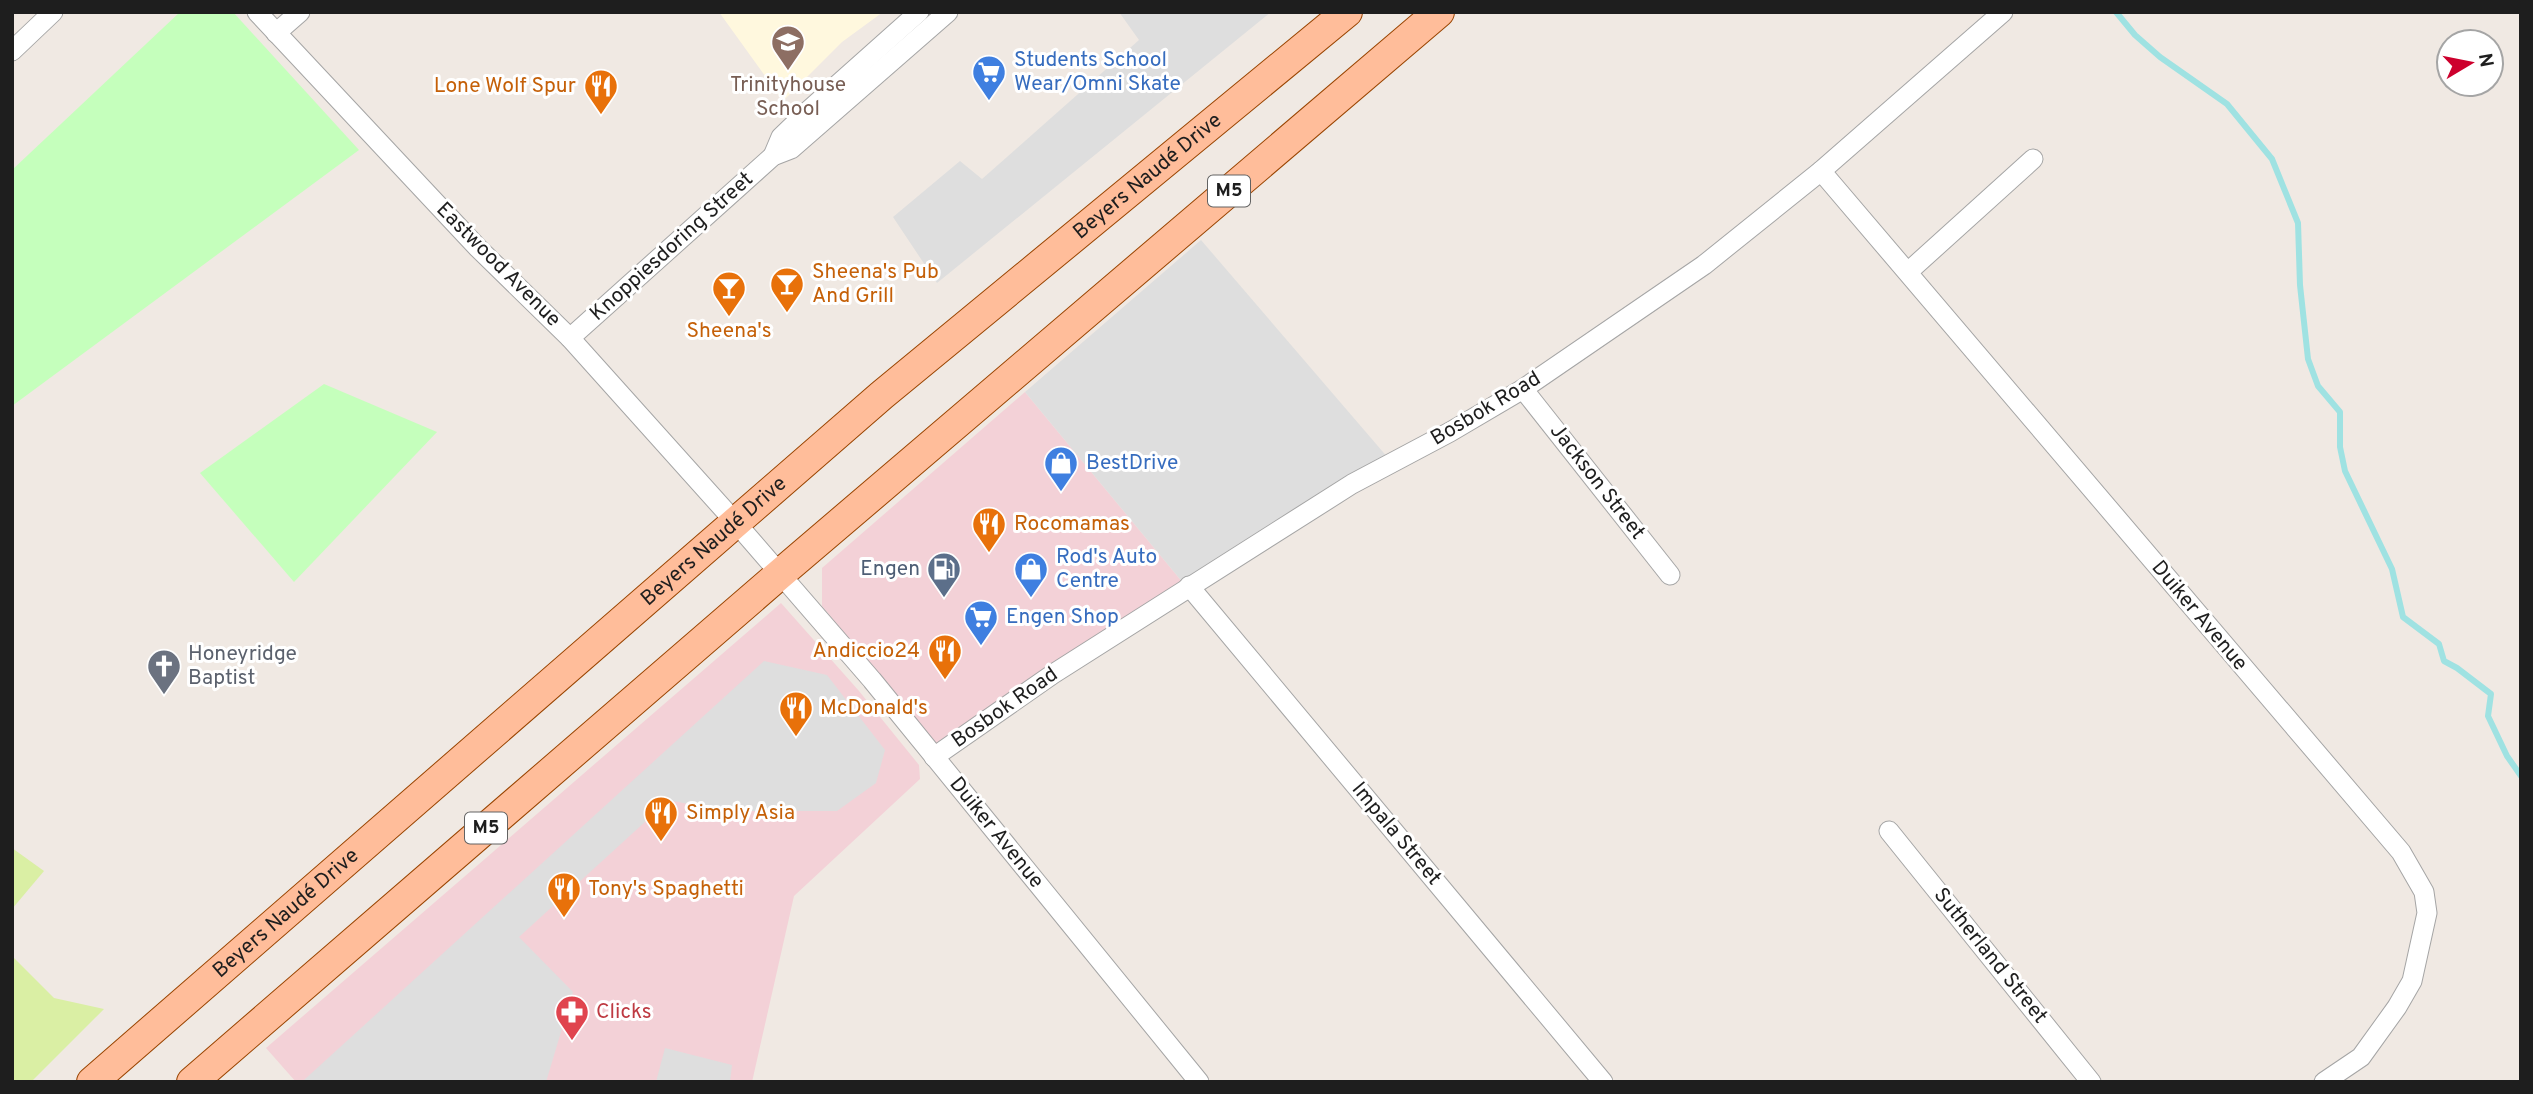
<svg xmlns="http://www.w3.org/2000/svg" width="2533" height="1094" viewBox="0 0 2533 1094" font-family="Overpass,sans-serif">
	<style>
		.commercial { fill: #f3d1d7 }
		.education { fill: #fff8de }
		.grass { fill: #daefa4 }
		.park { fill: #c5ffbc }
		.parking { fill: #dedede }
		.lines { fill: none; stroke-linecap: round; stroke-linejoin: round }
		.stream { stroke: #9fe2e2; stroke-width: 6 }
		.minor-casing { stroke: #a5a5a5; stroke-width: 21 }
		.primary-casing { stroke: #940; stroke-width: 32 }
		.minor { stroke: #fff; stroke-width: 19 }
		.primary { stroke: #ffbd9a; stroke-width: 30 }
		.labels { text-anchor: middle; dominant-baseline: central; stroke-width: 6; stroke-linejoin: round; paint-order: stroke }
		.shield { fill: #fff; stroke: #626262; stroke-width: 2 }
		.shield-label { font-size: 19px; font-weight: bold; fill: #1e1e1e }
		.shop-label { font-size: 21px; fill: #366cbe; stroke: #fff; text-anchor: start }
		.education-label { font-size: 21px; fill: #785e54; stroke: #fff }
		.food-label { font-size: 21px; fill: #c56008; stroke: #fff; text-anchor: start }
		.street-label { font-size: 21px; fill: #1e1e1e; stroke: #fff }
		.service-label { font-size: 21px; fill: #4e5e75; stroke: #fff; text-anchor: end }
		.worship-label { font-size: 21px; fill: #5b616d; stroke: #fff; text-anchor: start }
		.health-label { font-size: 21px; fill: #be3a42; stroke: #fff; text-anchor: start }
	</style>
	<rect width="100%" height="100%" fill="#f0e9e3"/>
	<g class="commercial">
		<path d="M1025 392 1184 584 936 744 822 606V568Z"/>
		<path d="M781 603 859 691 919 765 920 779 794 896 752 1082H296L266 1048Z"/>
	</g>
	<path class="education" d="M719 12H883L842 42 783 101Z"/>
	<g class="grass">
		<path d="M12 848 44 871 12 909Z"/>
		<path d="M12 956 54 998 104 1009 31 1082H12Z"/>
	</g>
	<g class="park">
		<path d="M180 12H233L359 150 12 406V170Z"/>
		<path d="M324 384 437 432 294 582 200 473Z"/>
	</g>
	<g class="parking">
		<path d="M1119 12H1271L937 283 893 217 960 161 982 179 1139 40Z"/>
		<path d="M1201 240 1389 459 1184 584 1025 392Z"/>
		<path d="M764 661 827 675 885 750 876 783 837 811H721L669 800 519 937 573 992 546 1082H309L304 1080Z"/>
		<path d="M665 1048 732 1065 730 1082H656Z"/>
	</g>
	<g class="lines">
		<path class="stream" d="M2116 12 2135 35 2160 57 2227 104 2272 159 2298 223 2300 285 2308 359 2318 386 2340 412V447L2345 471 2392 569 2403 617 2439 644 2444 661 2457 668 2491 694 2488 716 2507 756 2521 776"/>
		<g class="minor-casing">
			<g id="minor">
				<path d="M257 12 478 248 570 338 736 523 872 680 1199 1082"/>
				<path d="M276 33 300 12"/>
				<path d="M12 51 53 12"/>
				<path d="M773 156 781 137 809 110 919 12"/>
				<path d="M1821 171 2401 852 2424 892 2427 913 2412 981 2397 1007 2361 1057 2324 1082"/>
				<path d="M1908 272 2033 159"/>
				<path d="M570 338 773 156 791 149 948 12"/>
				<path d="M1523 389 1670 575"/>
				<path d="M1189 586 1603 1082"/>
				<path d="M934 757 1053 674 1352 484 1450 432 1523 389 1704 265 1821 171 2003 12"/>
				<path d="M1889 831 2091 1082"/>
			</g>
		</g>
		<g class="primary-casing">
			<g id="primary">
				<path id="s1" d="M92 1082 882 395 1347 12"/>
				<path d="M192 1082 780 574 1439 12"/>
			</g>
		</g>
		<use href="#minor" class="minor"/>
		<use href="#primary" class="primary"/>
	</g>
	<defs>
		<g id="school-pin" transform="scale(1.75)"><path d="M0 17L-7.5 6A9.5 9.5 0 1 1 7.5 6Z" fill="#8d6e63" stroke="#fff"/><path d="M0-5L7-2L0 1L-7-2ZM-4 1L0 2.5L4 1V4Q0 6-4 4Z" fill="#fff"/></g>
		<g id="supermarket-pin" transform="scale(1.75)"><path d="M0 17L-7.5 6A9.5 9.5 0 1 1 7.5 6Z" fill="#3f7fe0" stroke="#fff"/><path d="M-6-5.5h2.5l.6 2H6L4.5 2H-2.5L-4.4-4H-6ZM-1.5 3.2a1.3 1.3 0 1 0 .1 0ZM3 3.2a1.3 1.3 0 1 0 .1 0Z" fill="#fff"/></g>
		<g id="restaurant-pin" transform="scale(1.75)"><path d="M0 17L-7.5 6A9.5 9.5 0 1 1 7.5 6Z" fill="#e8710a" stroke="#fff"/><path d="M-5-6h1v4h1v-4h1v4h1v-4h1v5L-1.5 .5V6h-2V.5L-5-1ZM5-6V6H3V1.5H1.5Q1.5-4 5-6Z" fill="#fff"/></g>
		<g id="bar-pin" transform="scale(1.75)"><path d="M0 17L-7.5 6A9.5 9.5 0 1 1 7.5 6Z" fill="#e8710a" stroke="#fff"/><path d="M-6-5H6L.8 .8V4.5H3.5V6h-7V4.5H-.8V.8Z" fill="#fff"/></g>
		<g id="shop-pin" transform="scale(1.75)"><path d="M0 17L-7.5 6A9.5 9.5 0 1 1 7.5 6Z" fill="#3f7fe0" stroke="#fff"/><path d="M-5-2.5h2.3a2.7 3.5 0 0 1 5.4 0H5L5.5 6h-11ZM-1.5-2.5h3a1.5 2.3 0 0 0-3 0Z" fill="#fff"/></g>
		<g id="fuel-pin" transform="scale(1.75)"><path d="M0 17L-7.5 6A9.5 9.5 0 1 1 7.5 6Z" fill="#5c6f8a" stroke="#fff"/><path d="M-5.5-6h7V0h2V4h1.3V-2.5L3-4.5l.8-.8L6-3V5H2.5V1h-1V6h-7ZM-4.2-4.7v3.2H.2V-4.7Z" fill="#fff"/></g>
		<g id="church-pin" transform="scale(1.75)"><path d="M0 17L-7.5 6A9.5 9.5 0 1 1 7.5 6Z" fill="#6b7280" stroke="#fff"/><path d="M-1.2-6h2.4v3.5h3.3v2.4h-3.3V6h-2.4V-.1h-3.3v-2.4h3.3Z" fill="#fff"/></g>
		<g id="pharmacy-pin" transform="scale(1.75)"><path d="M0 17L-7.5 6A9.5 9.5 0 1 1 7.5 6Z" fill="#e0444e" stroke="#fff"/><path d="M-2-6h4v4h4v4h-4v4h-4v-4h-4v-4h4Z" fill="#fff"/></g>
	</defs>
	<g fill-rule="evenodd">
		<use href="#school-pin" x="788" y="42"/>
		<use href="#supermarket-pin" x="989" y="72"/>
		<use href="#restaurant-pin" x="601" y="86"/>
		<use href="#bar-pin" x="787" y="284"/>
		<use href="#bar-pin" x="729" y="288"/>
		<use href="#shop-pin" x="1061" y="463"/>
		<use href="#restaurant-pin" x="989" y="524"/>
		<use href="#fuel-pin" x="944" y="569"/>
		<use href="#shop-pin" x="1031" y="569"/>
		<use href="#supermarket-pin" x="981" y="617"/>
		<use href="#restaurant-pin" x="945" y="651"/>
		<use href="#church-pin" x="164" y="666"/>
		<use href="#restaurant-pin" x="796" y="708"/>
		<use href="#restaurant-pin" x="661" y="813"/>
		<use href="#restaurant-pin" x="564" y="889"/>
		<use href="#pharmacy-pin" x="572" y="1012"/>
	</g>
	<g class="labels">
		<g class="shield">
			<rect x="1208" y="175.5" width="42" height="31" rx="5"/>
			<rect x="465" y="812.5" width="42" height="31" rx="5"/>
		</g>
		<g class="shield-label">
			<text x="1229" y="191">M5</text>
			<text x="486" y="828">M5</text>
		</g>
		<g class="shop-label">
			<text x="1014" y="60">Students School<tspan x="1014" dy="24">Wear/Omni Skate</tspan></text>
			<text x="1086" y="463">BestDrive</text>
			<text x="1056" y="557">Rod's Auto<tspan x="1056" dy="24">Centre</tspan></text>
			<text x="1006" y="617">Engen Shop</text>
		</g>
		<g class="education-label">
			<text x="788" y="85">Trinityhouse<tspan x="788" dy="24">School</tspan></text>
		</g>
		<g class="food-label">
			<text x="576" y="86" text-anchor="end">Lone Wolf Spur</text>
			<text x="812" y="272">Sheena's Pub<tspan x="812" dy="24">And Grill</tspan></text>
			<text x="729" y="331" text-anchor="middle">Sheena's</text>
			<text x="1014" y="524">Rocomamas</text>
			<text x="920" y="651" text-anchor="end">Andiccio24</text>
			<text x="820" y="708">McDonald's</text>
			<text x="686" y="813">Simply Asia</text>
			<text x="588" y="889">Tony's Spaghetti</text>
		</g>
		<g class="street-label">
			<text stroke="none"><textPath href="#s1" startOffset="1391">Beyers Naudé Drive</textPath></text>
			<text transform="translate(672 247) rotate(-42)">Knoppiesdoring Street</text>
			<text transform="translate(498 265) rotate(45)">Eastwood Avenue</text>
			<text transform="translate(1486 409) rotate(-31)">Bosbok Road</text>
			<text transform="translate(1597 482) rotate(52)">Jackson Street</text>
			<text stroke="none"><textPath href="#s1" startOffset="824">Beyers Naudé Drive</textPath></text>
			<text transform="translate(2199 616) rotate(50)">Duiker Avenue</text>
			<text transform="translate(1005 708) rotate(-35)">Bosbok Road</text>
			<text transform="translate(996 833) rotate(51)">Duiker Avenue</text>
			<text transform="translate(1396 834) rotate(50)">Impala Street</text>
			<text stroke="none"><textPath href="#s1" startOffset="257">Beyers Naudé Drive</textPath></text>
			<text transform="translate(1990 956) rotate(51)">Sutherland Street</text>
		</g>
		<g class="service-label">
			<text x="920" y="569">Engen</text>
		</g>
		<g class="worship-label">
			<text x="188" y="654">Honeyridge<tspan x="188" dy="24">Baptist</tspan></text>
		</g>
		<g class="health-label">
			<text x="596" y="1012">Clicks</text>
		</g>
	</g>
	<rect width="2533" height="1094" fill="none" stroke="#1e1e1e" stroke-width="28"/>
	<g transform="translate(2470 63) rotate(80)"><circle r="33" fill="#ffffff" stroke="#a5a5a5" stroke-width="2"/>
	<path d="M0-5L12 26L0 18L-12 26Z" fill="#cd002d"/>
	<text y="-10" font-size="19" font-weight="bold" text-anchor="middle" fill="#1e1e1e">N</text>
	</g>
</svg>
